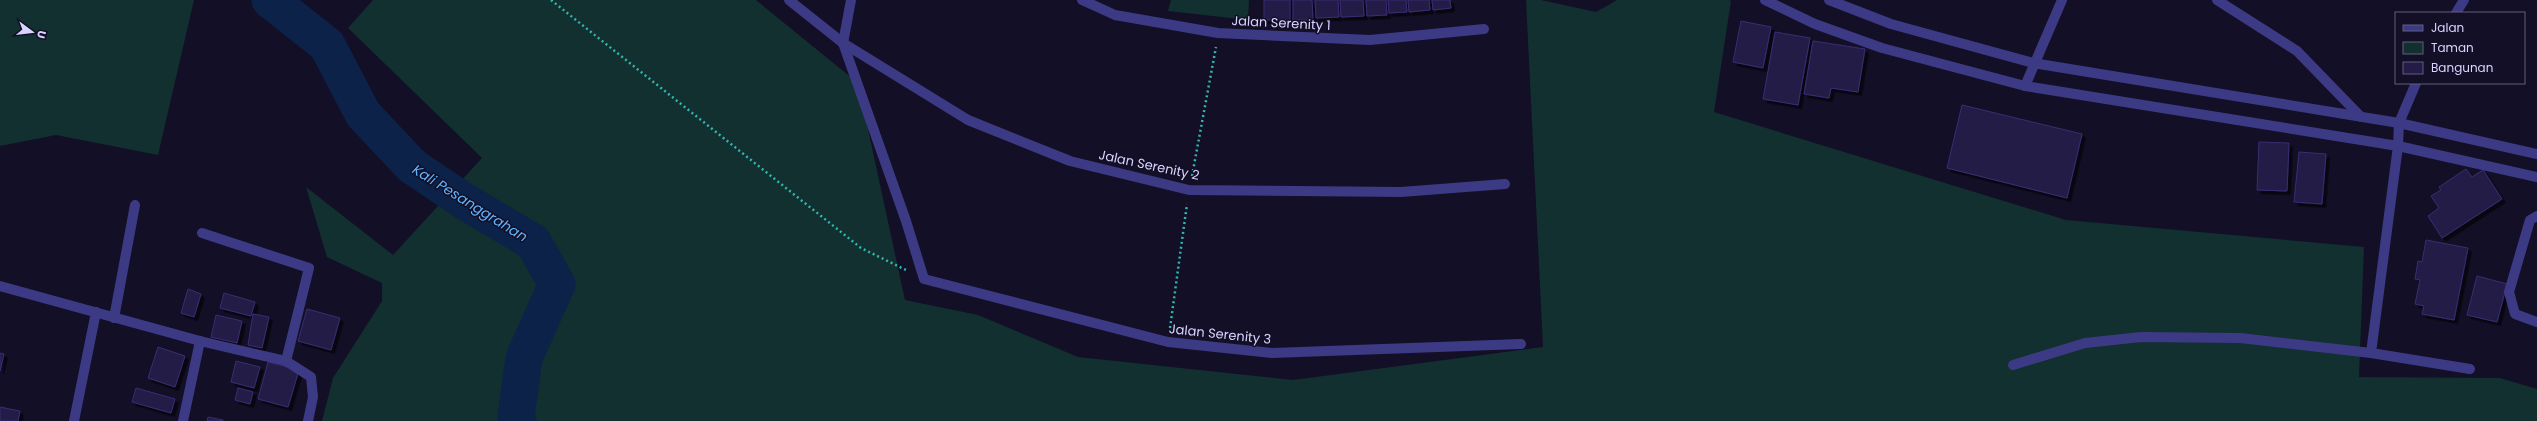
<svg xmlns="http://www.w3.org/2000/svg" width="2537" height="421" viewBox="0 0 2537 421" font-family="Poppins,sans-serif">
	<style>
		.green { fill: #12302f }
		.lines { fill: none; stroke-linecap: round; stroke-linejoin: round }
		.river { stroke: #0c2248; stroke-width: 37 }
		.building { fill: #241b47; stroke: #3b2d73; filter: url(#shadow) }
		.path { stroke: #2fb8b0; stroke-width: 2.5; stroke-dasharray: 2 3; stroke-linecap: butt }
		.minor { stroke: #3d3a85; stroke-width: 10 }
		.labels { text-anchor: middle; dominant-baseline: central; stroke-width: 3; stroke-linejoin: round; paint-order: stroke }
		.street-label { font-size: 13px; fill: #d9d4ff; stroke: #130f26 }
		.water-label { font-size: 14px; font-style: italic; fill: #62b6ff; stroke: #130f26 }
	</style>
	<defs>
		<filter id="shadow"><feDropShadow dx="3.5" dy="3.5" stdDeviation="0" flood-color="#0009"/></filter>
	</defs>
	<rect width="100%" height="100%" fill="#130f26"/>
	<g class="green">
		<path d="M0 0H194L158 155 56 135 0 146Z"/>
		<path d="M373 0H756L858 83 905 300 978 315 1078 357 1293 380 1543 347 1526 0H1541L1596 12 1617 0H1729L1731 1 1714 112 2066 220 2364 247 2359 377 2500 378 2537 389V421H322L333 378 382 301V283L327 257 306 187 393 255 482 158 348 28Z"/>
		<path d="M1171 0H1249L1248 20 1168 11Z"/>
	</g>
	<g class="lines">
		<path class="river" d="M270 0 327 45 363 114 412 166 464 201 533 242 557 284 524 358 516 417 518 421"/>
	</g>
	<g class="building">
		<rect x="1264" y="0" width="26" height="20"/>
		<path d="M1293 0H1312L1313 20H1293Z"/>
		<path d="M1315 0H1338L1339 17 1316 18Z"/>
		<path d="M1340 0H1363L1364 16 1341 17Z"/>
		<path d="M1366 0H1386L1387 15 1367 16Z"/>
		<path d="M1388 0H1406L1407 12 1389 13Z"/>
		<path d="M1408 0H1429L1430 10 1409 12Z"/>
		<path d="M1432 0H1450L1451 8 1433 10Z"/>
		<path d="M1741 21 1771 27 1763 68 1733 62Z"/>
		<path d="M1775 32 1810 38 1798 105 1763 99Z"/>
		<path d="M1813 41 1865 49 1858 92 1831 88 1829 98 1804 94Z"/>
		<path d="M1962 105 2082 134 2067 198 1947 168Z"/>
		<path d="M2259 142 2289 143 2287 191 2257 190Z"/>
		<path d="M2299 152 2326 154 2322 204 2294 202Z"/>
		<path d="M2466 169 2472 177 2483 170 2502 199 2442 238 2428 216 2439 208 2431 196 2441 190 2439 187Z"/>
		<path d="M2426 240 2468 248 2454 320 2422 314 2424 306 2415 304 2420 280 2415 279 2418 261 2422 262Z"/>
		<path d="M2477 276 2507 284 2497 322 2467 315Z"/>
		<path d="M188 289 201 294 194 317 181 313Z"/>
		<path d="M224 293 255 302 251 316 220 308Z"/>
		<path d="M307 309 340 318 331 350 298 341Z"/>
		<path d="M253 314 269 317 262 348 248 345Z"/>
		<path d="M216 315 242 321 237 343 211 337Z"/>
		<path d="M158 347 185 356 175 387 148 378Z"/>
		<path d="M0 353 4 354 0 371Z"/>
		<path d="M236 361 260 367 254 388 231 382Z"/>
		<path d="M268 362 299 370 288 407 258 399Z"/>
		<path d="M136 388 175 399 171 413 132 402Z"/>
		<path d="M238 388 253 392 250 404 235 400Z"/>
		<path d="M0 407 20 411 18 421H0Z"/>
		<path d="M208 417 223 420V421H207Z"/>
	</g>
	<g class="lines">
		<g class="path">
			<path d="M551 0 861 248 906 270"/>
			<path d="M1192 176 1216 47"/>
			<path d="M1170 328 1187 204"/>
		</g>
		<g class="minor">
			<path d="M789 0 843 43 968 120 1070 161 1189 190 1401 192 1505 184"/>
			<path d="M851 0 843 43 906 221 924 279 1168 342 1272 353 1521 344"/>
			<path d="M1082 0 1115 15 1218 33 1370 40 1484 29"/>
			<path d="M1765 0 1815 24 1882 48 2025 86 2398 146 2537 177"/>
			<path d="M1829 0 1891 24 2033 63 2399 123 2537 154"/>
			<path d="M2217 0 2297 51 2361 117"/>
			<path d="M2456 13 2464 0"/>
			<path d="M2025 86 2062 0"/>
			<path d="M2537 216 2530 220 2509 292 2515 314 2537 322"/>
			<path d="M202 233 309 268 286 361 311 377 313 397 308 421"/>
			<path d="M0 286 200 341 286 361"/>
			<path d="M114 318 135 205"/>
			<path d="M2371 353 2398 146 2399 123 2416 83"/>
			<path d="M2013 365 2085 343 2141 337 2240 338 2371 353 2470 369"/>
			<path d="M74 421 96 312"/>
			<path d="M183 421 200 341"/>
		</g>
	</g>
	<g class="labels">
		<g class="street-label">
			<text transform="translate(1281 23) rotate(3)">Jalan Serenity 1</text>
			<text transform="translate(1149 165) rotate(12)">Jalan Serenity 2</text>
			<text transform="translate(1220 334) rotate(6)">Jalan Serenity 3</text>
		</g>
		<g class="water-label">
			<text transform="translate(470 203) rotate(32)">Kali Pesanggrahan</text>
		</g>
	</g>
	<rect x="2395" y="12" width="130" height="72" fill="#130f26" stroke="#625e7d"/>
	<rect x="2403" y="25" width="20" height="6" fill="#3d3a85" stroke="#625e7d"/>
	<text x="2431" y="32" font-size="12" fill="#d9d4ff">Jalan</text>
	<rect x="2403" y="42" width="20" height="12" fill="#12302f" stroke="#625e7d"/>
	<text x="2431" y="52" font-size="12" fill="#d9d4ff">Taman</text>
	<rect x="2403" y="62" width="20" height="12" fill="#241b47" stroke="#625e7d"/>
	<text x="2431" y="72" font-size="12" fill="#d9d4ff">Bangunan</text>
	<g transform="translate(32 32) rotate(105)" stroke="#130f26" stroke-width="3" paint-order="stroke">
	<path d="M0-3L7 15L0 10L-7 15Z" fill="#d9d4ff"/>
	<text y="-6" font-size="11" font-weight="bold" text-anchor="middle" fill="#d9d4ff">U</text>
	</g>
</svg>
